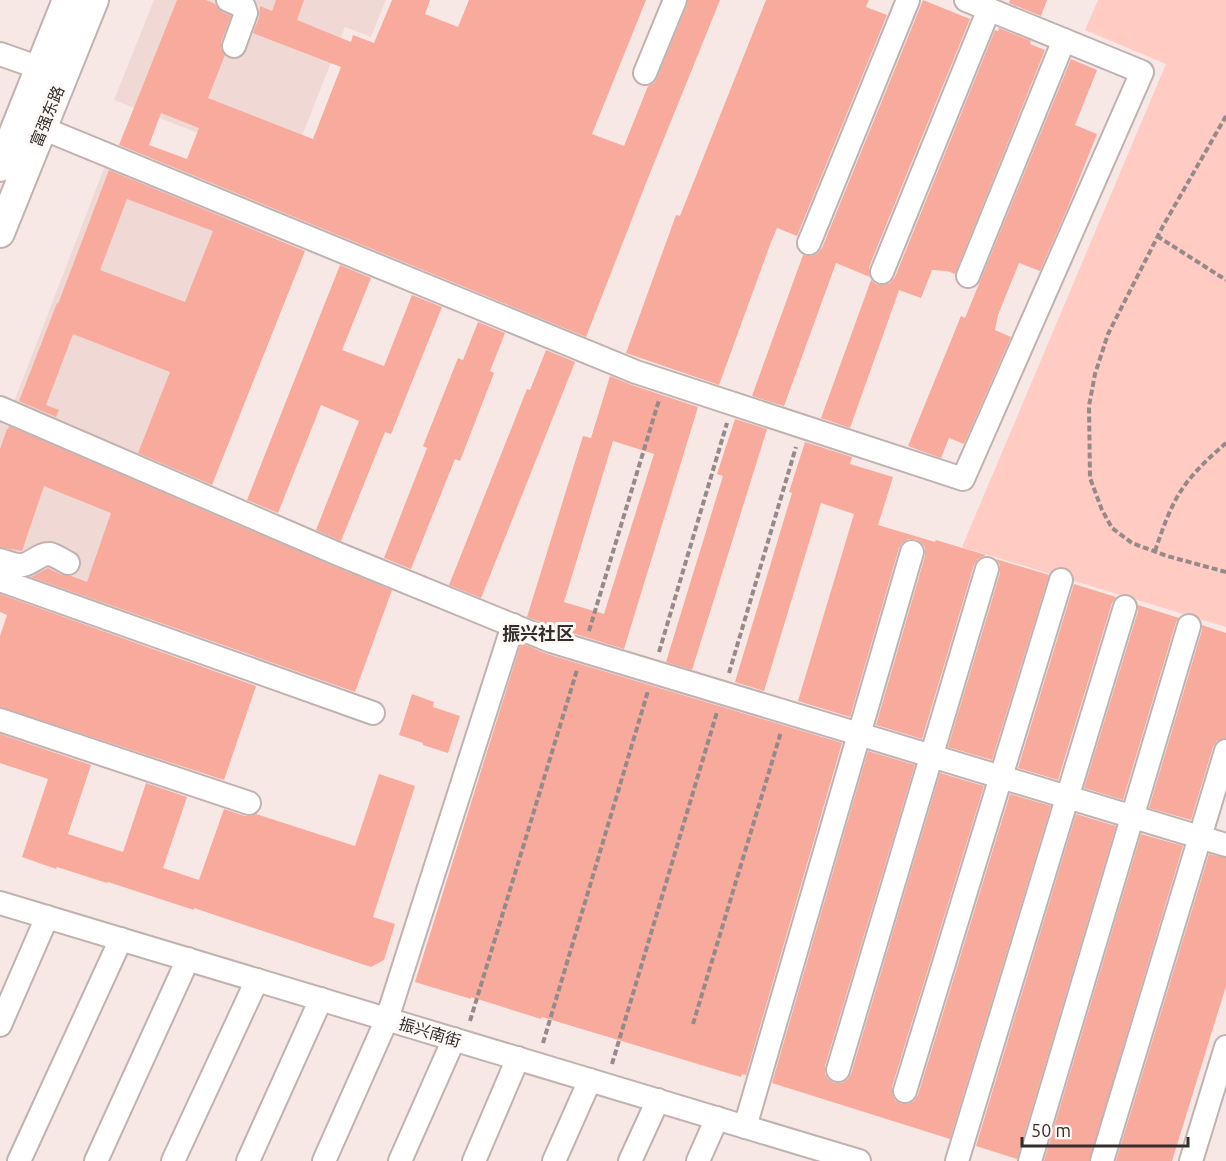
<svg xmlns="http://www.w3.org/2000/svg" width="1226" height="1161" viewBox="0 0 1226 1161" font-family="Ubuntu,'Noto Sans SC',sans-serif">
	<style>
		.built { fill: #f0d9d5 }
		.green { fill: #ffcbc2 }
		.building { fill: #f8aa9d; fill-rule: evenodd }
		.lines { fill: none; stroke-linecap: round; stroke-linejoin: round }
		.minor-casing { stroke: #c0b2b0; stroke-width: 26 }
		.major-casing { stroke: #c0b2b0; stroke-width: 32 }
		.path { stroke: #958a89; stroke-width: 4; stroke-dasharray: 6 3; stroke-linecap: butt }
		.minor { stroke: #fff; stroke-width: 22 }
		.major { stroke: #fff; stroke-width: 28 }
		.labels { text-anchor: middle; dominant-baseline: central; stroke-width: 6; stroke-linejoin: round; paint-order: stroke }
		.street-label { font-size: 16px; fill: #342e2d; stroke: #fef8f7 }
		.neighbourhood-label { font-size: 18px; font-weight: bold; fill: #342e2d; stroke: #fef8f7 }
	</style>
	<rect width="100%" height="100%" fill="#f7e8e6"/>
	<g class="built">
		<path d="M154 0H386L371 37 345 27 289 169 114 100Z"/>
		<path d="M106 163 269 226 173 475 12 407Z"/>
		<path d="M0 423 146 480 100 610 0 572Z"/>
	</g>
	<path class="green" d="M1098 0H1226V627L962 547 1166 64 1085 30Z"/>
	<g class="building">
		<path d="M177 0H206L215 4 218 8 222 12 231 16 221 42V49L225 55 208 98 313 139 341 67 253 33 259 18 260 6 272 11 276 0H304L297 20 351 42 353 35 374 43 392 0H430L425 14 458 27 469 0H646L592 134 624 146 648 86 654 83 657 78 687 5 688 0H720L646 183 586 337 119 145ZM161 113 199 128 187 159 149 145Z"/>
		<path d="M766 0H869L866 7 887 15 797 236 777 228 771 242 719 385 626 353 676 215 680 216Z"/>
		<path d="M923 0 970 19 869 267V273L870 277 836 263 784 406 752 396 803 255 811 256 818 253 822 248Z"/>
		<path d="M1010 0H1047L1041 16 1009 3Z"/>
		<path d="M999 28 1031 41 1030 44 1045 50 955 274 947 271 932 270 921 298 899 290 850 428 821 418 871 280 876 284 883 285 890 283 895 277 995 30 998 31Z"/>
		<path d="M1071 59 1097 70 1075 125 1097 134 1068 207 1040 271 1019 263 998 315 995 330 1011 337 964 444 949 438 941 458 924 452 908 446 961 316 965 318Z"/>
		<path d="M109 170 305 251 212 485 138 453 170 372 73 334 46 405 59 410 56 417 19 401 57 303 58 304ZM127 199 213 231 185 302 100 270Z"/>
		<path d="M340 265 371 278 342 350 384 366 412 295 442 307 391 434 385 432 341 541 316 530 359 421 321 405 278 513 247 500Z"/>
		<path d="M478 322 505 333 490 371 494 373 460 461 455 459 411 569 384 558 427 448 423 446 458 358 463 360Z"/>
		<path d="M546 350 575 362 481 598 449 585 527 389 530 390Z"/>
		<path d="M610 376 632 385 698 407 624 649 556 628 527 617 583 436 591 438ZM613 441 654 454 604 614 564 602Z"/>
		<path d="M735 419 767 429 692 670 666 662 723 476 717 474Z"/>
		<path d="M9 426 333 566 392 590 355 692 31 577 48 568 62 575 71 576 87 582 111 513 44 486 22 551 0 547V449L7 429H8Z"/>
		<path d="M805 442 852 457 850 464 893 477 878 525 935 542 936 540 986 555 978 559 974 565 922 739 876 725 925 556V548L922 543 916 539H908L902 543 899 548 850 717 798 701 854 514 821 503 764 691 735 682 792 493 789 492Z"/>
		<path d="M996 559 1049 575 992 760 948 747 1000 573V565Z"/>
		<path d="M1074 584 1116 597 1112 603 1058 780 1018 768Z"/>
		<path d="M0 594 256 686 224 780 0 707V636L7 615 0 612Z"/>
		<path d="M1138 605 1179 618 1176 622 1123 800 1084 788 1138 611Z"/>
		<path d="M1202 625 1226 633V738L1217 741 1213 747 1191 820 1149 808 1202 630Z"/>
		<path d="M521 643 547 654 842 743 746 1075 742 1074 741 1077 542 1017 541 1019 471 997V999L415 982Z"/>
		<path d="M412 694 434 702 433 707 460 716 448 753 423 745V743L399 735Z"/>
		<path d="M0 734 91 765 68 834 123 852 146 783 187 797 163 868 199 880 224 809 245 816H251L256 814 355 846 379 774 415 786 373 917 395 924 384 960 371 967 194 908V910L108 882 107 883 57 867 56 869 22 857 48 779 0 763Z"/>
		<path d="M868 751 915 765 825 1066V1074L828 1079 834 1083H842L848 1079 851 1074 940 773 984 786 892 1087V1093L895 1100 902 1104H907L914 1101 918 1095 1010 794 1051 806 950 1139 772 1083Z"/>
		<path d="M1076 814 1116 826 1017 1159 976 1146Z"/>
		<path d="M1141 834 1183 846 1089 1161H1044Z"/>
		<path d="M1209 854 1226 858V986L1172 1161H1116Z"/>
	</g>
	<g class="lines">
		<g class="minor-casing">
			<g id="minor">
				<path d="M228 0 244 7 246 13 234 46"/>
				<path d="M0 54 40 68"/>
				<path d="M645 73 675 0"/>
				<path d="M42 128 636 372 963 479 1142 72 966 0"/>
				<path d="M809 243 908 0"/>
				<path d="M882 272 989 9"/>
				<path d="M968 276 1064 40"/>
				<path d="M0 408 338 554 551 641 1226 845"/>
				<path d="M0 560C7 562 16 566 23 565 33 563 40 553 50 554 55 555 62 560 68 563"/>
				<path d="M0 580 373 713"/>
				<path d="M0 720 249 803"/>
				<path d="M0 903 859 1161"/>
				<path d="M0 1025 47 917"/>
				<path d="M838 1070 987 569"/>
				<path d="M905 1091 1061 580"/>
				<path d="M745 1127 912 552"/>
				<path d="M19 1161 121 939"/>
				<path d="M96 1161 188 959"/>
				<path d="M173 1161 257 980"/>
				<path d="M248 1161 321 999"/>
				<path d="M324 1161 387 1019 513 625"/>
				<path d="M400 1161 454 1039"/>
				<path d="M474 1161 518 1058"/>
				<path d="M554 1161 590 1080"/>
				<path d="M630 1161 658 1100"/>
				<path d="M698 1161 717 1118"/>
				<path d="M957 1161 1125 607"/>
				<path d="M1030 1161 1189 626"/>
				<path d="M1102 1161 1226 751"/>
				<path d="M1191 1161 1226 1047"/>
			</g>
		</g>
		<g class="major-casing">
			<g id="major">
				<path d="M0 167 67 0"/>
				<path d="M0 233 94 0"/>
			</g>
		</g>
		<g class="path">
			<path d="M1226 116 1163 226 1108 334 1095 374 1089 406 1090 478 1102 510 1112 528 1132 543 1167 556 1226 572"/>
			<path d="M1157 236 1226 280"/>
			<path d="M1155 551C1160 537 1165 521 1172 507 1184 481 1204 462 1226 443"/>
			<path d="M589 631 659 400"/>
			<path d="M659 652 727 423"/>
			<path d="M729 673 796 447"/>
			<path d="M470 1021 577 670"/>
			<path d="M693 1024 781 732"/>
			<path d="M543 1043 648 691"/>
			<path d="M612 1064 717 712"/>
		</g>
		<use href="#minor" class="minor"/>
		<use href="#major" class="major"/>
	</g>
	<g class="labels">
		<g class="street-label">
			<text transform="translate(47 116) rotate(-68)">富强东路</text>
			<text transform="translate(430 1032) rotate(17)">振兴南街</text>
		</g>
		<g class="neighbourhood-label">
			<text x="538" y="633">振兴社区</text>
		</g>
	</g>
	<path d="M1022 1137v9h166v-9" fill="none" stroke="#342e2d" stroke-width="3"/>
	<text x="1031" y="1137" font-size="18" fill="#342e2d" stroke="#fef8f7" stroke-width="4.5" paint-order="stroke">50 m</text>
</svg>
